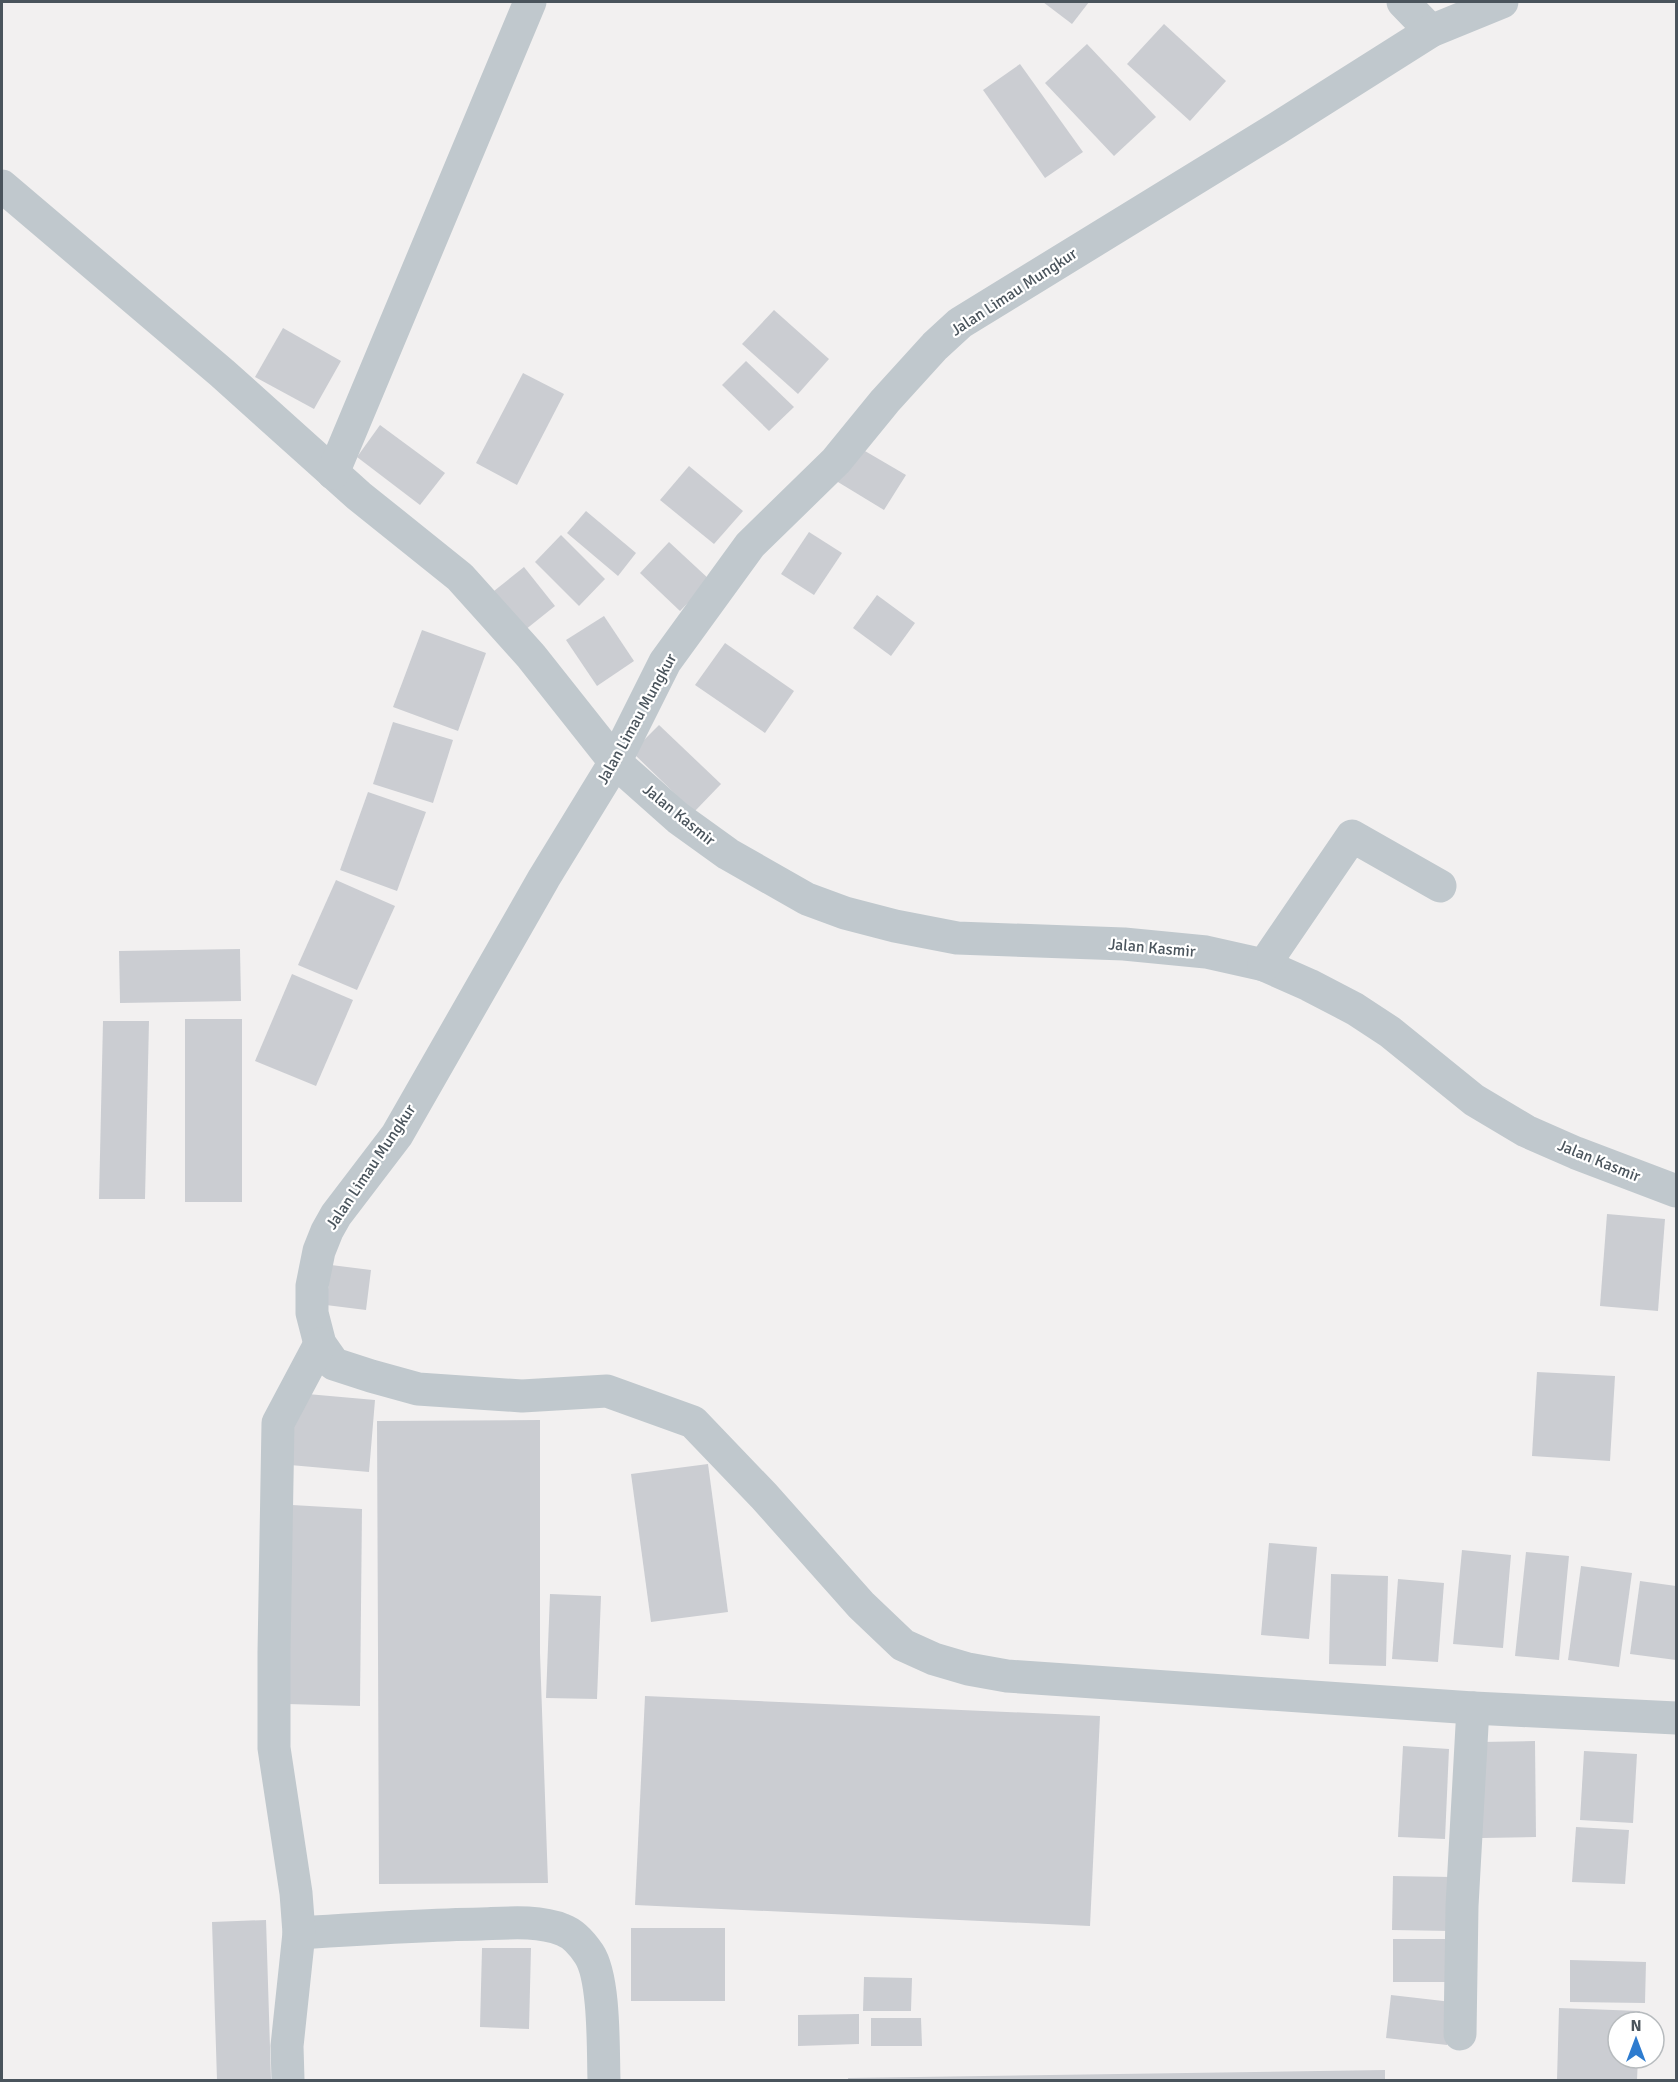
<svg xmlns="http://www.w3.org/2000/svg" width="1678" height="2082" viewBox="0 0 1678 2082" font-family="Signika,sans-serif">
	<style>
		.building { fill: #cbcdd2 }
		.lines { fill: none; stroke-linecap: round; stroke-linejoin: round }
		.minor { stroke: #c0c8cd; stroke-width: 33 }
		.labels { text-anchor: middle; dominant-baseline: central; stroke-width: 4.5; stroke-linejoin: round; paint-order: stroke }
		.street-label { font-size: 16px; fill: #4a545c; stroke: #fff }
	</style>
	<rect width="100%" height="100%" fill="#f2f0f0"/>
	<g class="building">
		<path d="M1043 2H1089L1072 24Z"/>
		<path d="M1164 24 1226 81 1190 121 1127 64Z"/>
		<path d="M1087 44 1156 117 1114 156 1045 83Z"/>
		<path d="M1020 64 1083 152 1045 178 983 90Z"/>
		<path d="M774 310 829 359 798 394 742 344Z"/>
		<path d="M283 328 341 361 314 409 255 377Z"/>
		<path d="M746 361 794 407 769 431 722 385Z"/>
		<path d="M523 373 564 394 517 485 476 463Z"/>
		<path d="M380 425 445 473 420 505 357 457Z"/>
		<path d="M853 444 906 475 884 510 833 479Z"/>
		<path d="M689 466 743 511 714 544 660 500Z"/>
		<path d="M586 511 636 553 618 576 567 533Z"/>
		<path d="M809 532 842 553 814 595 781 574Z"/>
		<path d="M561 535 605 579 579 606 535 562Z"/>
		<path d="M669 542 710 580 680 611 640 573Z"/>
		<path d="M524 567 555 606 525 630 494 591Z"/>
		<path d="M877 595 915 623 891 656 853 628Z"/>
		<path d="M604 616 634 661 597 686 566 640Z"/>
		<path d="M422 630 486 653 458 731 393 707Z"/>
		<path d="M725 643 794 691 765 733 695 685Z"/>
		<path d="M393 722 453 740 433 803 373 784Z"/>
		<path d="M659 725 721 784 694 812 632 752Z"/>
		<path d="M368 792 426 812 397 891 340 870Z"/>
		<path d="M336 880 395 906 357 990 298 965Z"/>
		<path d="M240 949 241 1001 120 1003 119 951Z"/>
		<path d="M292 974 353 1000 316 1086 255 1061Z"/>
		<rect x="185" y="1019" width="57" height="183"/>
		<path d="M103 1021H149L145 1199H99Z"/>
		<path d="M1607 1214 1665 1219 1658 1311 1600 1306Z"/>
		<path d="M331 1265 371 1270 366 1310 326 1305Z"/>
		<path d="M1537 1372 1615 1376 1610 1461 1532 1456Z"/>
		<path d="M296 1393 375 1400 369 1472 290 1465Z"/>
		<path d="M540 1420V1653L548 1883 379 1884 377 1421Z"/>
		<path d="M708 1464 728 1612 651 1622 631 1474Z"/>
		<path d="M292 1505 362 1509 360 1706 287 1704Z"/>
		<path d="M1269 1543 1317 1547 1309 1639 1261 1635Z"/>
		<path d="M1462 1550 1511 1555 1503 1648 1453 1644Z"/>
		<path d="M1526 1552 1569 1556 1559 1660 1515 1656Z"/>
		<path d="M1581 1566 1632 1573 1619 1667 1568 1660Z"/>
		<path d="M1331 1574 1388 1576 1386 1666 1329 1664Z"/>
		<path d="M1398 1579 1444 1583 1438 1662 1392 1659Z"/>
		<path d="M1640 1581 1676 1586V1660L1630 1654Z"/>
		<path d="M550 1594 601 1596 597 1699 546 1698Z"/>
		<path d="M645 1696 1100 1716 1090 1926 635 1905Z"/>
		<path d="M1535 1741 1536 1837 1482 1838 1480 1742Z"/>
		<path d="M1403 1746 1449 1749 1445 1839 1398 1837Z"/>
		<path d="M1584 1751 1637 1754 1633 1823 1580 1820Z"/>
		<path d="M1576 1827 1629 1830 1625 1884 1572 1882Z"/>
		<path d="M1393 1876 1452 1877 1451 1931 1392 1930Z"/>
		<path d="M266 1920 271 2080H217L212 1922Z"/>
		<rect x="631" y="1928" width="94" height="73"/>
		<rect x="1393" y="1939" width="54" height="43"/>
		<path d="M482 1948H531L529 2029 480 2027Z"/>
		<path d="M1570 1960 1646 1962 1645 2003 1570 2002Z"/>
		<path d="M864 1977 912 1978 911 2011H863Z"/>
		<path d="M1391 1995 1452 2002 1447 2045 1386 2038Z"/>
		<path d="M1559 2008 1640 2011 1639 2022H1618V2058H1638L1637 2080H1557Z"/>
		<path d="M859 2014V2044L798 2046V2015Z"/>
		<path d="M871 2018H921L922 2046H871Z"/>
		<path d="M1385 2070V2080H848V2078Z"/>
	</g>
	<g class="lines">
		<g class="minor">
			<path d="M1403 2 1431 31"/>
			<path d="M1502 2 1431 31 1276 129 960 323 935 346 885 401 836 461 750 545 665 662 615 762 544 878 397 1135 336 1215 327 1231 319 1251 312 1286V1313L320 1344 334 1364 371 1376 418 1389 522 1396 607 1391 693 1422 764 1496 861 1605 903 1645 934 1659 968 1669 1007 1676 1473 1708 1676 1718"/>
			<path d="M2 186 222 373 359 496 460 577 531 656 615 762 678 818 728 854 807 899 845 913 895 926 957 938 1124 944 1206 952 1264 965 1309 985 1355 1009 1390 1032 1474 1100 1526 1131 1576 1153 1676 1191"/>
			<path d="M333 473 530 2"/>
			<path d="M1264 965 1352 836 1440 886"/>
			<path d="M299 1933C360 1929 421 1925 481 1924 508 1923 538 1920 563 1930 574 1934 583 1945 589 1954 605 1978 603 2050 604 2080"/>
			<path d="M1460 2034 1462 1906 1473 1708"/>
			<path d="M288 2080 287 2046 299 1933 296 1893 274 1748V1653L278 1423 320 1344"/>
		</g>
	</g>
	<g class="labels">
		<g class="street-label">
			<text transform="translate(1014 292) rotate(-33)">Jalan Limau Mungkur</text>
			<text transform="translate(637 719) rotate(-61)">Jalan Limau Mungkur</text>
			<text transform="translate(679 815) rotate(39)">Jalan Kasmir</text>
			<text transform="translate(1152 948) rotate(5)">Jalan Kasmir</text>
			<text transform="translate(1599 1161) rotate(22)">Jalan Kasmir</text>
			<text transform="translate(371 1167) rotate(-56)">Jalan Limau Mungkur</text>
		</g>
	</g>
	<rect width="1678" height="2082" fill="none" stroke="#4a545c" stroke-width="6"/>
	<g transform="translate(1636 2040)"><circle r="28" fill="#ffffff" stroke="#b7bbbe" stroke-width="1.5"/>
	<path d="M0-4.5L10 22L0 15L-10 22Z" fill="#2e7ccf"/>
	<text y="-9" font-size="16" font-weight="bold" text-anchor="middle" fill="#4a545c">N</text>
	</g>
</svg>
